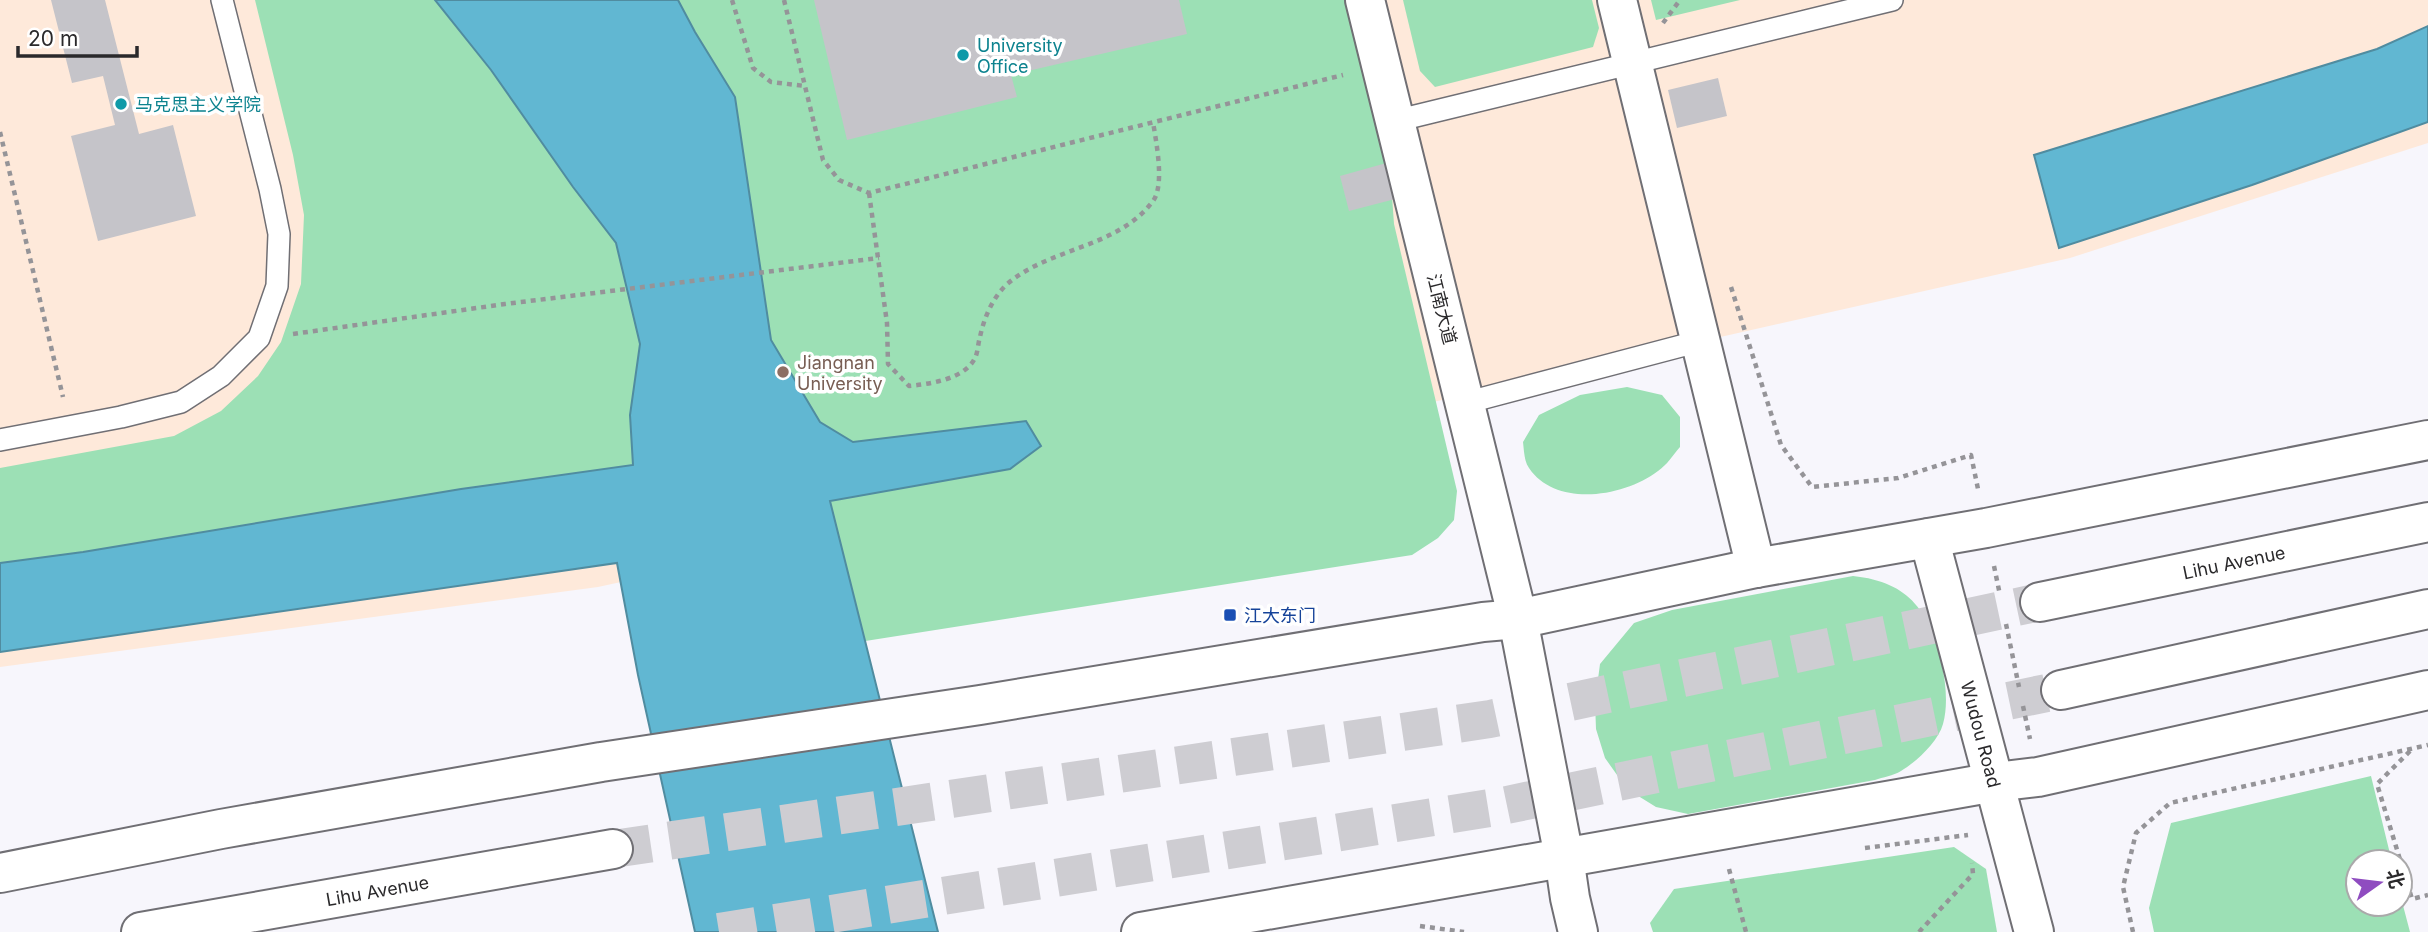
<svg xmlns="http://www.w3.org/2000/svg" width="2428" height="932" viewBox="0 0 2428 932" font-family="Inter,'Noto Sans SC',sans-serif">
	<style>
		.education { fill: #fee9da }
		.green { fill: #9ce0b5 }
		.water { fill: #61b7d2; stroke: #508ca0; stroke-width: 2 }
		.building { fill: #c5c4c9 }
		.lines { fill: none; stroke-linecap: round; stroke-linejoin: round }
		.trunk-tunnel { stroke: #cecdd2; stroke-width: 38; stroke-dasharray: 38 19; stroke-linecap: butt }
		.service-casing { stroke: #706f74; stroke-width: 24 }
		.minor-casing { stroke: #706f74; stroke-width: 42 }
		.primary-casing { stroke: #706f74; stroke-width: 42 }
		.trunk-casing { stroke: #706f74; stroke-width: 42 }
		.path { stroke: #959498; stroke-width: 4.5; stroke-dasharray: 5 5; stroke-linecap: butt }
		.service { stroke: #fff; stroke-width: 21 }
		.minor { stroke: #fff; stroke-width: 38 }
		.primary { stroke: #fff; stroke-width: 38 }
		.trunk { stroke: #fff; stroke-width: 38 }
		.culture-dot { fill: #0f9aa8; stroke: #fff; stroke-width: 2.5 }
		.education-dot { fill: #8d6e63; stroke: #fff; stroke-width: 2.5 }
		.transit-dot { fill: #1a4fb4; stroke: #fff; stroke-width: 2.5 }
		.labels { text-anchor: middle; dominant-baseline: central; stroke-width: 7; stroke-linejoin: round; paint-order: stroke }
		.culture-label { font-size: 18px; fill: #0d838f; stroke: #fff; text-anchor: start }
		.street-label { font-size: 18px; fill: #2a292b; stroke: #fff }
		.education-label { font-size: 18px; fill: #785e54; stroke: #fff; text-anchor: start }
		.transit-label { font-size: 18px; fill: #164399; stroke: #fff; text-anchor: start }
	</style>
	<rect width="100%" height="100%" fill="#f7f6fc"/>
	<path class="education" d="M0 0H2428V143L2070 258 1062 486 598 587 0 667Z"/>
	<g class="green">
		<path d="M255 0H435L491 70 573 187 616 243 640 344 630 415 633 465 461 489 83 552 0 563V468L174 436 221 411 258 376 281 342 301 284 304 215 293 155Z"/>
		<path d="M672 0H1353L1389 154 1394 224 1457 491 1454 520 1438 538 1412 555 859 642 756 322Z"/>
		<path d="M1403 0H1592L1599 28 1593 47 1435 87 1420 71Z"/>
		<path d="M1651 0H1740L1656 20Z"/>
		<path d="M1627 387 1662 395 1680 417V447C1673 455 1667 465 1658 471 1624 497 1556 508 1529 468 1524 461 1524 450 1523 442L1539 415 1580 395Z"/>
		<path d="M1853 576C1911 582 1930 613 1942 666 1946 684 1948 706 1943 724 1938 742 1916 762 1901 771 1893 776 1883 777 1875 780L1688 814 1656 807 1627 789 1605 758 1596 729 1595 702 1600 664 1634 623 1672 610Z"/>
		<path d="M2371 776 2392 862H2358V904H2400V894L2410 932H2154L2149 908 2171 823Z"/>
		<path d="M1954 847 1986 869 1997 932H1653L1650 923 1674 889Z"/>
	</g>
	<g class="water">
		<path d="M435 0H678L695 32 735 97 771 340 820 422 853 442 1026 421 1041 446 1010 469 830 501 938 932H695L638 675 617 563 0 652V563L83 552 461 489 633 465 630 415 640 344 616 243 573 187 491 70Z"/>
		<path d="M2428 26V122L2252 185 2059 248 2034 155 2377 49Z"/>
	</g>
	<g class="building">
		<path d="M51 0H105L139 134 173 125 196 216 98 241 71 136 115 125 103 76 72 83Z"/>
		<path d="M814 0H1179L1187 34 1011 75 1017 97 847 140Z"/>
		<path d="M1718 78 1727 116 1677 128 1668 90Z"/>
		<path d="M1390 162 1399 198 1349 211 1340 176Z"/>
	</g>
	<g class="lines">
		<g class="trunk-tunnel">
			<path d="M613 849 1490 719 2040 602"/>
			<path d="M719 932 1502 806 2061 690"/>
		</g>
		<g class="service-casing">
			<g id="service">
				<path d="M1395 121 1892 0"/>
				<path d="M1465 403 1700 341"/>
				<path d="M0 440 121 417 181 402 221 376 259 338 277 286 279 234 270 189 222 0"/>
			</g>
		</g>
		<g class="minor-casing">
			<g id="minor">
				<path d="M1365 0 1518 619"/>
				<path d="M1617 0 1756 568"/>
			</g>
		</g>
		<g class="primary-casing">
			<g id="primary">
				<path id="s1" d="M1929 538 2034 932"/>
				<path d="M1518 619 1564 857 1570 898 1578 932"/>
				<path d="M0 873 221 829 601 762 980 705 1483 622 1518 619 1756 568 1986 528 2428 440"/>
				<path d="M1141 932 1995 782 2038 777 2428 690"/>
			</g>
		</g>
		<g class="trunk-casing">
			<g id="trunk">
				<path id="s2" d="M2040 602 2428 522"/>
				<path d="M2061 690 2428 609"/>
				<path id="s3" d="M141 932 613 849"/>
			</g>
		</g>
		<g class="path">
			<path d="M732 0 753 68 771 82 805 86"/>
			<path d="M784 0 823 160 839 180 869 193 1343 75"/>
			<path d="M1663 23 1680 0"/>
			<path d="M0 132 63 397"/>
			<path d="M869 193 887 323 888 364 909 386C930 384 965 379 975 358 978 352 978 343 980 337 984 318 992 299 1006 285 1049 247 1117 249 1153 201 1165 185 1156 141 1153 122"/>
			<path d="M1731 287 1781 445 1812 487 1898 478 1971 455 1978 489"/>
			<path d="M293 334 505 304 879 258"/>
			<path d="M1994 566 2000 595"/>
			<path d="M2006 624 2019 687"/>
			<path d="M2023 706 2030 739"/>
			<path d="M2410 751 2377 784 2412 899 2428 895"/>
			<path d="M1865 848 1968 835"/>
			<path d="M1729 869 1746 932"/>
			<path d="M1420 926 1464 932"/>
			<path d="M1919 932 1973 874 1972 863"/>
			<path d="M2133 932 2123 887 2136 833 2170 803 2428 745"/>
		</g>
		<use href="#service" class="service"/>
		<use href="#minor" class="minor"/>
		<use href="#primary" class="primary"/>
		<use href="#trunk" class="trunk"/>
	</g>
	<g class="culture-dot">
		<circle cx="963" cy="55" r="7"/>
		<circle cx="121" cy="104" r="7"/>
	</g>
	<circle class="education-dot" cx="783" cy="372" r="7"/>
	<rect class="transit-dot" x="1223" y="608" width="14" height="14" rx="3.5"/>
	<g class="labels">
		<g class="culture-label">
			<text x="977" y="45">University<tspan x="977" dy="21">Office</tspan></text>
			<text x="135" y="104">马克思主义学院</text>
		</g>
		<g class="street-label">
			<text transform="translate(1442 309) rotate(76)">江南大道</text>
			<text stroke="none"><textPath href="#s2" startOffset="198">Lihu Avenue</textPath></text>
			<text stroke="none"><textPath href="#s1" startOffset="203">Wudou Road</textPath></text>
			<text stroke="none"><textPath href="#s3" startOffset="240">Lihu Avenue</textPath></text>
		</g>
		<g class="education-label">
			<text x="797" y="362">Jiangnan<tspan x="797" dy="21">University</tspan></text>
		</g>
		<g class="transit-label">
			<text x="1244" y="615">江大东门</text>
		</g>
	</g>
	<g transform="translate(2379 883) rotate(76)"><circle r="33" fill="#ffffff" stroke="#aaa9aa" stroke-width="2"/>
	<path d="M0-5L12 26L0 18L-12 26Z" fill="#8f4cc0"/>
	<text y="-10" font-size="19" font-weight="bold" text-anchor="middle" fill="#2a292b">北</text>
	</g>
	<path d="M18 46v10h119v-10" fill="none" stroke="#2a292b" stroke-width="3.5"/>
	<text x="28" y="46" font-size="21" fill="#2a292b" stroke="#ffffff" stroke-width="5" paint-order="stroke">20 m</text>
</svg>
